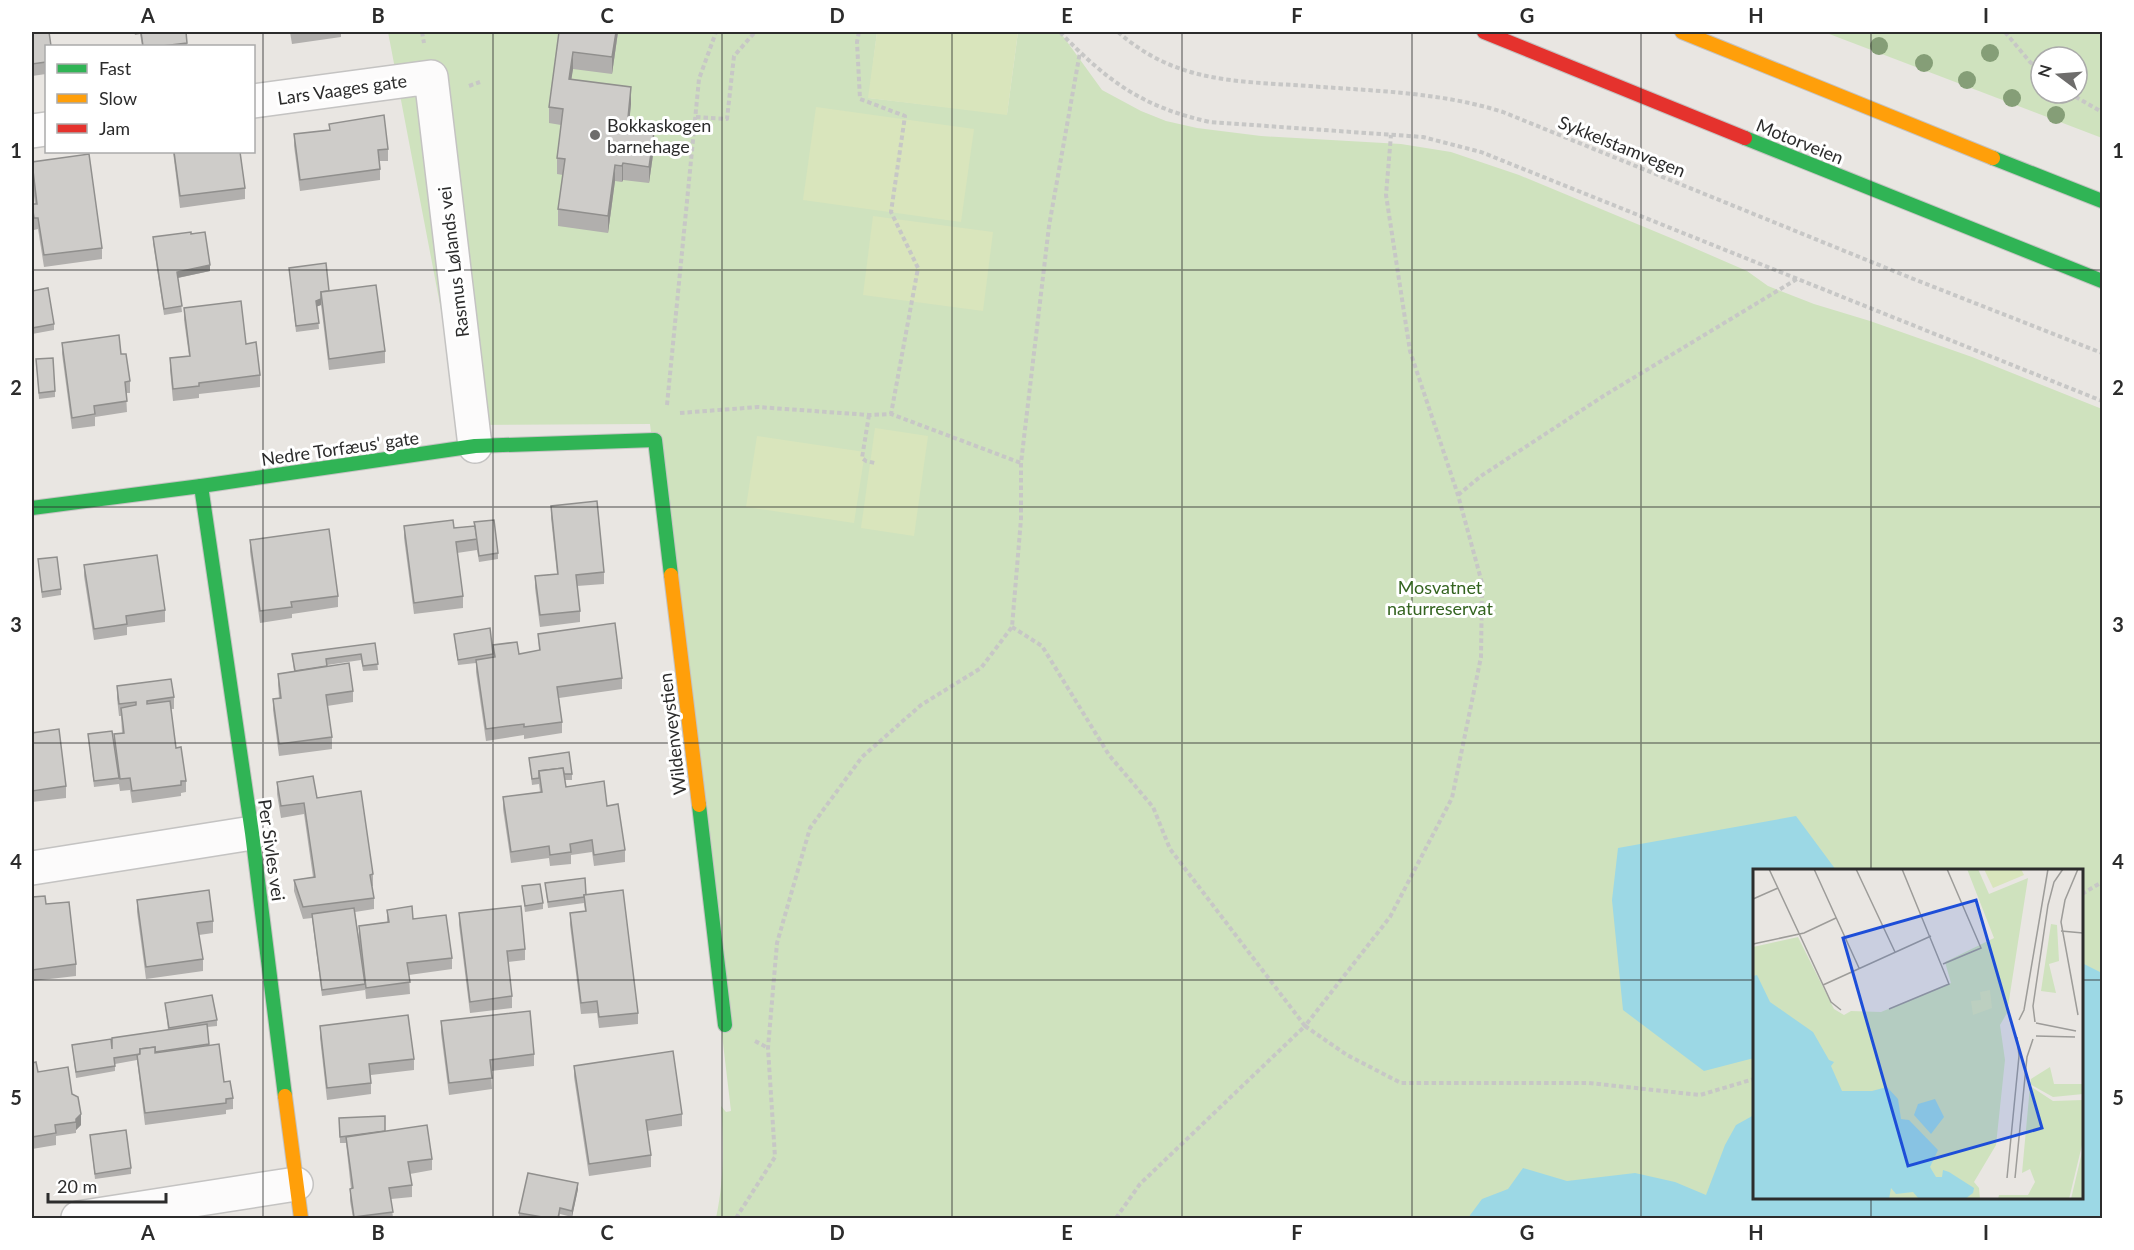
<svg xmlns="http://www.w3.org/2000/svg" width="2134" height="1250" viewBox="0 0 2134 1250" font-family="Lato,sans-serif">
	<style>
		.green { fill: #cfe2be; fill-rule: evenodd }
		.pitch { fill: #d9e5bc }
		.water { fill: #9cd8e5 }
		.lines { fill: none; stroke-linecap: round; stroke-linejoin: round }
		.street-casing { stroke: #c4c3c2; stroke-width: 36 }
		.fast-casing { stroke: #c4c3c2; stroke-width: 16 }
		.slow-casing { stroke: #c4c3c2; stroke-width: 16 }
		.jam-casing { stroke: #c4c3c2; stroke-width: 16 }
		.path { stroke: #c7c7c6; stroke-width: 4; stroke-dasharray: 4.5 3; stroke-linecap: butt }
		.street { stroke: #fcfbfb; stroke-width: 33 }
		.fast { stroke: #30b455; stroke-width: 14 }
		.slow { stroke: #ff9f0a; stroke-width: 14 }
		.jam { stroke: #e5322d; stroke-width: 14 }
		.tree { fill: #859e77 }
		.wall { fill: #b1afad }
		.shaded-wall { fill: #908f8d }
		.building { fill: #ceccc9; stroke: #908f8d; stroke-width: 1.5 }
		.grid { fill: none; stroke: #2c2c2c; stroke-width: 1.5; stroke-opacity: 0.55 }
		.poi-dot { fill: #6e6d6c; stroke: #fff; stroke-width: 2 }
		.labels { text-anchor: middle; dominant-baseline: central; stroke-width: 6; stroke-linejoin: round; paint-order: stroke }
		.street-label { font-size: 18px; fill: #2c2c2c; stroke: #fff }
		.poi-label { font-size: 18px; fill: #2c2c2c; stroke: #fff; text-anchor: start }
		.park-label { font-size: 18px; fill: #346420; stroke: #fff }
		.inset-road { fill: none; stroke: #9d9c99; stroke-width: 1.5 }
		.view { fill: #1d4ed8; fill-opacity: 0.15; stroke: #1d4ed8; stroke-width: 3 }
		.inset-edge { fill: none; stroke: #2c2c2c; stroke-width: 3 }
		.neatline { fill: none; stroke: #2c2c2c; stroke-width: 2 }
		.grid-label { font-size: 20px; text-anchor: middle; font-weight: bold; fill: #2c2c2c }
	</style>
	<rect width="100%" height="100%" fill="#e9e6e2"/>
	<g class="green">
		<path d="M388 32H877L869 98 1007 114 1018 32H1060L1102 90 1141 111 1166 121 1197 128 1261 136 1401 144 1451 152 1519 175 1678 241 1747 271 1768 286 1814 304 1870 321 1972 357 2102 409V1218H716C724 1181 724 1144 721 1106L726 1112 731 1111 650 424 463 425ZM1754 870H2082V1198H1754Z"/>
		<path d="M1824 32H2102V138ZM2041 57H2077V93H2041Z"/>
	</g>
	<g class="pitch">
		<path d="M877 32H1018L1007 115 868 98Z"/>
		<path d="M816 107 974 129 961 222 803 200Z"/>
		<path d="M873 216 993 232 983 311 863 295Z"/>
		<path d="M875 428 928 436 914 536 861 528Z"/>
		<path d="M757 436 865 452 854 523 746 507Z"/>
	</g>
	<g class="water">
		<path d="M1796 816 1836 870H1754V1058L1704 1071 1623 1010 1612 900 1618 848Z"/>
		<path d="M2082 963 2102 973V1218H1468L1482 1199 1508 1189 1523 1168 1567 1181 1635 1173 1675 1182 1706 1195 1725 1145 1736 1125 1754 1115V1198H2082Z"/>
	</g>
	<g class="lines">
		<g class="street-casing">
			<g id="street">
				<path d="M254 101 431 77 475 446"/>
				<path d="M32 131 46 129"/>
				<path d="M32 868 252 833"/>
				<path d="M78 1218 296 1184"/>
			</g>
		</g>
		<g class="fast-casing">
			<g id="fast">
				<path d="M1745 138 2102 281"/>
				<path d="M1993 158 2102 201"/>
				<path d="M201 486 252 833 285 1096"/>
				<path d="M32 508 201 486 475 446 655 440 671 575"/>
				<path d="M699 805 725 1025"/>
			</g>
		</g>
		<g class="slow-casing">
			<g id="slow">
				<path d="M1682 32 1993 158"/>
				<path d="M671 575 699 805"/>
				<path d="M285 1096 301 1218"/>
			</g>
		</g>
		<g class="jam-casing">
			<path id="jam" d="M1484 32 1745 138"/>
		</g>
		<g class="path">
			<path d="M422 32 424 43"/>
			<path d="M859 32 857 42 860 99 905 116 891 212 918 268 891 414"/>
			<path d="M1060 32C1107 81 1142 107 1210 122L1423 137 1481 152 2102 401"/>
			<path d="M1118 32C1176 83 1236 81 1308 86 1374 91 1440 92 1503 112L1911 278 2102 353"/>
			<path d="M2005 32 2030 62 2041 71"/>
			<path d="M469 86 480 82"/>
			<path d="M2069 93 2102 112"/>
			<path d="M696 117 727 119 734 56 755 32"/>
			<path d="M667 405 699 79 716 32"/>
			<path d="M680 413 758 407 869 415 891 414 1021 463"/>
			<path d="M869 415 862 458 866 461 875 463"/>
			<path d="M1458 495 1481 476 1605 395 1797 279"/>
			<path d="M1012 627 1042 646 1109 755 1153 807 1170 849 1305 1026 1390 917 1452 798 1481 657 1482 583 1458 495 1410 351 1386 195 1391 135"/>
			<path d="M2082 894 2102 882"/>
			<path d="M755 1041 768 1048"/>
			<path d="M736 1218 775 1157 768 1048 777 943 810 828 862 757 921 705 981 668 1012 627 1021 519V463L1049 226 1080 52"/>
			<path d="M1116 1218 1140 1184 1305 1026 1347 1055 1401 1083H1589L1700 1095 1754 1079"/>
		</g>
		<use href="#street" class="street"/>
		<use href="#fast" class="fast"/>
		<use href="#slow" class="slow"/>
		<use href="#jam" class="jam"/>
	</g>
	<g class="tree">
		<circle cx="1879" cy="46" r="9"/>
		<circle cx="1990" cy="53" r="9"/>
		<circle cx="1924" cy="63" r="9"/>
		<circle cx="1967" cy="80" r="9"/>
		<circle cx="2012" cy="98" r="9"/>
		<circle cx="2056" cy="115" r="9"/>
	</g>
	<g class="wall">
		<path d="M32 32 46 46V74L32 76Z"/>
		<path d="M134 32H186L187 46H142L140 34 135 35Z"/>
		<path d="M290 32H341V37L292 44Z"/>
		<path d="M548 32H618L612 74 573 69 571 79 631 104 628 128 654 148 649 183 623 180 622 182 615 181 608 233 558 226V209L563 175 557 174V158L561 125 549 123V107L559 33Z"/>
		<path d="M294 134 388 149V161H380V180L300 191 294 146Z"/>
		<path d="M173 152H240L245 188V199L180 208Z"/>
		<path d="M32 162 102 248V259L44 267 38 229 34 230 32 216V204H35L32 179Z"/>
		<path d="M191 234 210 271 178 278 182 312 164 315 153 243V237Z"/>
		<path d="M289 268 329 291 385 351V363L329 370 321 305 317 306 319 329 296 332Z"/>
		<path d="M32 291 54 324V330L32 334Z"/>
		<path d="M184 308 246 344 260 375V387L199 394V398L173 401 170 370V358L189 356 184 320Z"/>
		<path d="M62 343 121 354 130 381V393H126L127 412 95 417V426L72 429 62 354Z"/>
		<path d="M36 359 55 391V397L39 399Z"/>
		<path d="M551 506 604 572V584L577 586 580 611V622L540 627 535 588V576L557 574 551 518Z"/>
		<path d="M474 522 498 553V559L479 562 477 550 457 553 463 596V608L414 614 404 538V526L454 528 474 526Z"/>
		<path d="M250 540 338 596V607L292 614V618L260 623 250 552Z"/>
		<path d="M38 559 61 589V595L42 598Z"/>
		<path d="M84 565 165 610V622L127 627V635L94 640 84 576Z"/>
		<path d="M454 634 493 652V645L519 654 539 650 538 634 622 678V689L559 698 562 722V733L524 739V735L486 741 476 672V663L458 665Z"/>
		<path d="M375 643 378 670 363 671 361 660 327 665V666L353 691V702L327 706 332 737V749L279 756 273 710V699L279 698 278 685V674L294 671 292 654Z"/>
		<path d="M117 686 174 697V709H171L176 748 186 781V792L181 793V796L132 803 130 790 120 791 119 784 94 787 88 734 114 746V734L122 733 121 716H119L117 698Z"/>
		<path d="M32 733 66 786V798L32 802Z"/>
		<path d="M529 758 572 774V780H565L566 787 607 806 625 850V862L594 866 592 852 571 855V864L550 866 549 858 511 863 503 809V797L540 792 539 784 532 785Z"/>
		<path d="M277 782 317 798 373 874V886H372L374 898V909L355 912 359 938V926L387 922V910L413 919 452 958V969L409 975 410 994 366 999 365 988V990L322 996 312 918 303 919 294 891V880L313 877 304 814 281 818 277 794Z"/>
		<path d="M545 883 586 895 638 1013V1024L599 1028 597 1013 581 1014 570 925V913L585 911 584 903 548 908Z"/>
		<path d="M522 886 543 903V909L525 912Z"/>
		<path d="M32 897 46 904 76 964V976L32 981Z"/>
		<path d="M137 900 213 921V933L199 935 203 959V971L146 979 137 912Z"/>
		<path d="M459 913 525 949V960L508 962 512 996V1008L470 1013 459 925Z"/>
		<path d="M165 1003 217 1020V1026L207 1027 209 1045 224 1082 233 1098V1109L226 1110V1114L145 1125 137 1060 115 1064V1071L76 1078 72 1045 112 1048 168 1030Z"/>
		<path d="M441 1021 534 1054V1066L491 1071 492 1089 449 1095 441 1033Z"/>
		<path d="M320 1026 414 1059V1070L371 1075V1094L327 1100 320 1038Z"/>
		<path d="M32 1063 38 1072 72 1094 81 1125 76 1130V1133L56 1136V1145L32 1149Z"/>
		<path d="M574 1066 682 1114V1126L647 1131 651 1155V1167L589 1176 574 1077Z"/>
		<path d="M339 1118 385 1131 432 1159V1170L410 1174 412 1185V1197L391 1199 393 1218H353L350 1201V1189H351L346 1143H340Z"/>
		<path d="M90 1135 131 1168V1174L95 1179Z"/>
		<path d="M578 1189 572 1217 560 1214 559 1218H519V1213Z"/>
	</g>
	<g class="shaded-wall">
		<path d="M616 32H618L612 74V57Z"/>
		<path d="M573 52V69L569 95V79Z"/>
		<path d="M631 87V104L627 145V128Z"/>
		<path d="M654 132V148L649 183V167Z"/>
		<path d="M623 163V180L622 182V166Z"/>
		<path d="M615 165V181L608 233V216Z"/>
		<path d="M210 265V271L177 278V272Z"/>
		<path d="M321 299V305L316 307V301Z"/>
		<path d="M81 1114V1125L76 1130V1119Z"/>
		<path d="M578 1183V1189L572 1217V1211Z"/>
	</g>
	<g class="building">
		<path d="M32 32H49L51 46H46V62L32 64Z"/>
		<path d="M141 32H186L187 43 162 46H143Z"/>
		<path d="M559 32H616L612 57 573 52 569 79 631 87 627 128 654 132 649 167 623 163 622 166 615 165 608 216 558 209 565 159 557 158 563 109 549 107Z"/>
		<path d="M384 115 388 149 378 150 380 169 300 180 294 134 330 130 329 124Z"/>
		<path d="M174 152H240L245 188 180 196Z"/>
		<path d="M89 154 102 248 44 255 38 218H34L32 204H37L32 162Z"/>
		<path d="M191 232V234L205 232 210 265 177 272 182 306 164 309 153 237Z"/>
		<path d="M326 263 329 291 321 292V299L316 301 319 323 296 326 289 268Z"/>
		<path d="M376 285 385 351 329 359 321 292Z"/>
		<path d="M48 288 54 324 32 328V291Z"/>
		<path d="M241 301 246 344 256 342 260 375 199 383V386L173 389 170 358 190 356 184 308Z"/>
		<path d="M119 335 121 354H126L130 381 125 382 127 401 94 406 95 414 72 418 62 343Z"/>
		<path d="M53 358 55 391 39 393 36 359Z"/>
		<path d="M597 501 604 572 576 575 580 611 540 615 535 576 558 574 551 506Z"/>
		<path d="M453 520 454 528 475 526 477 539 456 542 463 596 414 603 404 526Z"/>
		<path d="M494 520 498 553 479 556 475 526 474 522Z"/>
		<path d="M329 529 338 596 291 602 292 607 260 611 250 540Z"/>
		<path d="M157 555 165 610 126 616 127 624 94 629 84 565Z"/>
		<path d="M57 557 61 589 42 592 38 559Z"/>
		<path d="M615 623 622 678 557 687 562 722 524 727V724L486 729 476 660 495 657 493 645 517 642 519 654 540 650 538 634Z"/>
		<path d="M490 628 493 654 458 660 454 634Z"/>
		<path d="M375 643 378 664 363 666 361 654 326 659 327 666 295 671 292 654Z"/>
		<path d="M349 663 353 691 326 695 332 737 279 744 273 699 281 698 278 674Z"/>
		<path d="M171 679 174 697 147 701V704L170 701 176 748 181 747 186 781H181V785L132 791 130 778 120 779 114 734 124 733 121 708 136 705V702L119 704 117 686Z"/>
		<path d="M59 729 66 786 32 791V733Z"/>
		<path d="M112 731 119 778 94 781 88 734Z"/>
		<path d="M569 752 572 774H564L563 768 539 771V778L532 779 529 758Z"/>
		<path d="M563 768 566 787 604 781 607 806 618 804 625 850 594 855 592 840 570 844 571 852 550 855 549 846 511 852 503 797 542 792 539 771Z"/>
		<path d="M313 776 317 798 361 791 373 874 370 875 374 898 303 907 294 880 315 877 304 803 281 806 277 782Z"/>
		<path d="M585 878 586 895H584V897L548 902 545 883Z"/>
		<path d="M540 884 543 903 525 906 522 886Z"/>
		<path d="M209 890 213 921 197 923 203 959 146 967 137 900Z"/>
		<path d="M623 890 638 1013 599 1017 597 1001 581 1003 570 913 586 911 584 895Z"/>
		<path d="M45 896 46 904 69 902 76 964 32 970V897Z"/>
		<path d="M412 906 413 919 446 915 452 958 407 963 410 982 366 988 359 926 389 922 387 910Z"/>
		<path d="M521 906 525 949 507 951 512 996 470 1002 459 913Z"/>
		<path d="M354 908 365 984 322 990 312 914Z"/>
		<path d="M212 995 217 1020 169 1028 165 1003Z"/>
		<path d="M530 1011 534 1054 490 1060 492 1078 449 1083 441 1021Z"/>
		<path d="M408 1015 414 1059 369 1064 371 1083 327 1088 320 1026Z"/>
		<path d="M207 1024 209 1044 155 1052V1047L140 1049V1054L114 1058 115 1066 76 1072 72 1045 111 1039 112 1049V1038Z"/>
		<path d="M219 1044 224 1082 230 1081 233 1098 226 1099V1103L145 1113 137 1055 140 1054V1049L155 1047V1053Z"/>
		<path d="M673 1051 682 1114 646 1120 651 1155 589 1164 574 1066Z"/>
		<path d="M36 1062 38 1072 68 1067 72 1094 78 1097 81 1114 76 1119V1122L55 1125 56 1133 32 1137V1063Z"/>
		<path d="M385 1116V1131L340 1137 339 1118Z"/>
		<path d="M427 1125 432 1159 408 1162 412 1185 389 1188 393 1212 354 1217 350 1189 353 1188 346 1137Z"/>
		<path d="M126 1130 131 1168 95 1174 90 1135Z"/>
		<path d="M528 1173 578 1183 572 1211 560 1208 558 1218H548L519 1213Z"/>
	</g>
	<path class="grid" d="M263 32V1218M493 32V1218M722 32V1218M952 32V1218M1182 32V1218M1412 32V1218M1641 32V1218M1871 32V870M32 270H2102M32 507H2102M32 743H2102M32 980H1754M2082 980H2102M1871 1198V1218"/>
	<circle class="poi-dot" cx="595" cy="135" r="6"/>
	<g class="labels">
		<g class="street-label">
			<text transform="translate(342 89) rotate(-8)">Lars Vaages gate</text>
			<text transform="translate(1800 141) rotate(22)">Motorveien</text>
			<text transform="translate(1622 146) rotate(22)">Sykkelstamvegen</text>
			<text transform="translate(453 262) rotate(-97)">Rasmus Lølands vei</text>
			<text transform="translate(340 448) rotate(-8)">Nedre Torfæus' gate</text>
			<text transform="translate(672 734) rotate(-97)">Wildenveystien</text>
			<text transform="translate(272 850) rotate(82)">Per Sivles vei</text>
		</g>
		<g class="poi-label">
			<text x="607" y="125">Bokkaskogen<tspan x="607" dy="21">barnehage</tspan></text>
		</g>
		<g class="park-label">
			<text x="1440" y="587">Mosvatnet<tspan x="1440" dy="21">naturreservat</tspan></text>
		</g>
	</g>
	<g transform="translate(1753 869)">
		<rect width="330" height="330" fill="#e9e6e2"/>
		<path d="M214 0H225L236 25 275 9 254 144 247 156 252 191 243 276 221 313 226 319 227 330H0V78L45 68 81 140 91 146 98 142 128 143 198 114 192 93 241 69ZM298 55 304 56 306 92 296 95 303 124 288 122ZM297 198 301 215H329L330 225 300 228 277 215 278 210ZM277 217 300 232 330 231V272L316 330H245L246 326H275L282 313 277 300 269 304ZM330 279V330H318Z" fill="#cfe2be"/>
		<path d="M231 0H268L271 6 240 19ZM237 121 239 139 220 146 218 132 228 131 227 123Z" fill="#d9e5bc"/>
		<path d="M4 106 17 133 60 163 76 191 81 193 78 197 89 222H119L134 218 145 230 148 250 156 251 185 281 177 298 183 308H189L190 301 196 303 221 319 220 324 212 330H166L160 323 143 325 138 319 136 330H0V107ZM182 230 191 248 178 265 161 246 165 235Z" fill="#9cd8e5"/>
		<path class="inset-road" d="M16 0 78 133 88 141M61 0 106 99M103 0 142 83M0 30 25 19M308 62 330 64M0 75 51 64 83 49M190 95 228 79 194 0M70 116 178 67M136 140 196 115 149 0M325 146 308 53 312 31 325 0M266 151 271 141 295 0M282 153 280 137 295 36 301 13 310 0M283 154 323 162M283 167 322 168M254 309 266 187 264 168M262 309 274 188 280 170"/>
		<path class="view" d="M223 31 289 259 155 297 90 69Z"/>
		<rect width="330" height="330" class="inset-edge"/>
	</g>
	<rect width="2134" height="1250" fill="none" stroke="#ffffff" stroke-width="66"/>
	<rect x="45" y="45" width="210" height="108" fill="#ffffff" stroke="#ababab" stroke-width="1.5"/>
	<rect x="57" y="64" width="30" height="9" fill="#30b455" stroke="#ababab" stroke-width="1.5"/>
	<text x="99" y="75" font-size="18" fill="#2c2c2c">Fast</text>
	<rect x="57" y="94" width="30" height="9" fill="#ff9f0a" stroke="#ababab" stroke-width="1.5"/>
	<text x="99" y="105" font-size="18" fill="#2c2c2c">Slow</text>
	<rect x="57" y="124" width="30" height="9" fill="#e5322d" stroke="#ababab" stroke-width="1.5"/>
	<text x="99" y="135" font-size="18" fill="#2c2c2c">Jam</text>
	<g transform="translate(2059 75) rotate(286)"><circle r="28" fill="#ffffff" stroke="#ababab" stroke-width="1.5"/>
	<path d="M0-4.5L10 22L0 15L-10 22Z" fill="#6e6d6c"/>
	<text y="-9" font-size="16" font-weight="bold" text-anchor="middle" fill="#2c2c2c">N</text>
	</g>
	<path d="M48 1193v9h118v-9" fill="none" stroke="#2c2c2c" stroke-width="3"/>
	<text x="57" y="1193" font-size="18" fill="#2c2c2c" stroke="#ffffff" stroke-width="4.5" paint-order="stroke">20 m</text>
	<rect x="33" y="33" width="2068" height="1184" class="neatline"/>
	<g class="grid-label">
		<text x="148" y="23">A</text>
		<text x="378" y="23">B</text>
		<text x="607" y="23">C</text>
		<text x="837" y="23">D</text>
		<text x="1067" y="23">E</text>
		<text x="1297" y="23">F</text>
		<text x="1527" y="23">G</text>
		<text x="1756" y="23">H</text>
		<text x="1986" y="23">I</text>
		<text x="16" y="158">1</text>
		<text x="2118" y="158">1</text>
		<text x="16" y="395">2</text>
		<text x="2118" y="395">2</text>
		<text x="16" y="632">3</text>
		<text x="2118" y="632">3</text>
		<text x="16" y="869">4</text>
		<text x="2118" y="869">4</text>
		<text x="16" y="1105">5</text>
		<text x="2118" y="1105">5</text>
		<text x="148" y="1240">A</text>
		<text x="378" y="1240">B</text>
		<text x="607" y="1240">C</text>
		<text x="837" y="1240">D</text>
		<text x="1067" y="1240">E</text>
		<text x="1297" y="1240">F</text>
		<text x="1527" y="1240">G</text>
		<text x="1756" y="1240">H</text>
		<text x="1986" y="1240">I</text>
	</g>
</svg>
